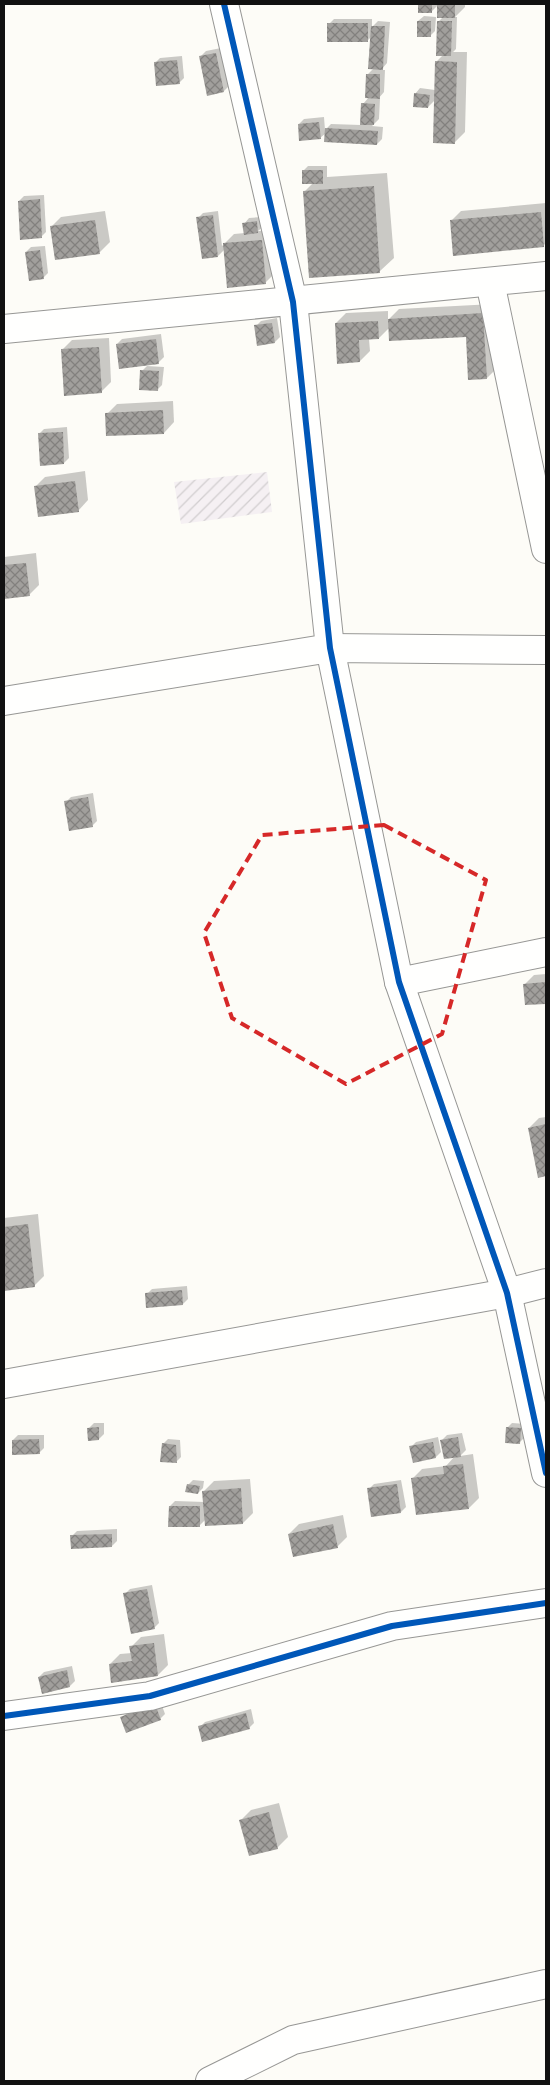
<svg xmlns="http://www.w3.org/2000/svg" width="550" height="2085" viewBox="0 0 550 2085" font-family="'Zilla Slab',serif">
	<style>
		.industrial { fill: url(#industrial-furrows) }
		.shadow { fill: #0003 }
		.building { fill: url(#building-cross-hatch) }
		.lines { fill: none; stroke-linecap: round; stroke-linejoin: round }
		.minor-casing { stroke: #979795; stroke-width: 30 }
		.minor { stroke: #fffffe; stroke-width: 28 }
		.cycleway-casing { stroke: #fff; stroke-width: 9 }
		.cycleway { stroke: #0057b8; stroke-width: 6 }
		.marked { fill: none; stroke: #d62828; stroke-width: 4; stroke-dasharray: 10 6; stroke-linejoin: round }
	</style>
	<defs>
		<pattern id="industrial-furrows" width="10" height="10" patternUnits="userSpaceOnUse" patternTransform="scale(1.25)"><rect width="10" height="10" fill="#f5f0f3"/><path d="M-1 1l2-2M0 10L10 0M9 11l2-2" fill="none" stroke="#d1cdcf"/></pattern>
		<pattern id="building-cross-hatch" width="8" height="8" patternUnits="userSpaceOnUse" patternTransform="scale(1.25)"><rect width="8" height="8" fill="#a19f9c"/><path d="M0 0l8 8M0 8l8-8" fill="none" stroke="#82807e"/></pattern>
	</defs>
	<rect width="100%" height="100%" fill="#fdfcf7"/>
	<path class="industrial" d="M267 472 272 512 181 524 174 482Z"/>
	<g class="shadow">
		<path d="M419 4H465V7L455 17H457L456 49 453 52H467L465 132 455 142 435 100 428 107 415 94 420 88 435 90 436 62 443 55 438 22 443 17 438 5 431 12H419Z"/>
		<path d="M424 16 436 17 435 31 430 36 418 21Z"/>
		<path d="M334 19H372V27L378 21 390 22 387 63 381 70H385L384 92 378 99H380L379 119 372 126 383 127 382 139 377 144 326 133 320 138 299 124 304 119 324 117 325 130 331 124 361 125 363 104 369 97 368 74 374 68 372 36 367 41 329 24Z"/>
		<path d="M221 48 229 86 224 91 208 94 201 56 206 51Z"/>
		<path d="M182 56 184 78 179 83 155 63 160 58Z"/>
		<path d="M308 166H327V177L387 173 394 258 380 271 304 192 313 183 303 171Z"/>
		<path d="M44 195 46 232 41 237 19 201 24 196Z"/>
		<path d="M546 203V243L543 246 451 221 461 211Z"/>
		<path d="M105 211 110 242 100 252 56 259 51 227 61 217Z"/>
		<path d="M218 211 222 246 234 234 245 233 244 224 249 218 262 217 263 227 258 231 272 230 275 273 265 283 225 249 218 256 198 218 203 213Z"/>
		<path d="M45 246 48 273 43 278 26 252 31 247Z"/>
		<path d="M493 304 497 368 487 378 467 335 390 327 379 338 369 339 370 351 360 361 336 323 346 313 388 311V320L399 309Z"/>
		<path d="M277 318 280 337 275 342 256 326 261 321Z"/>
		<path d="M161 334 164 357 159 362 121 368 117 344 122 339Z"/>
		<path d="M109 338 111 382 101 392 62 350 72 340Z"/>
		<path d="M147 366 164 367 162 385 157 390 142 371Z"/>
		<path d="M173 401 174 422 164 433 107 414 117 404Z"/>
		<path d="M67 427 69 458 64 463 39 434 44 429Z"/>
		<path d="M85 471 88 500 78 511 35 487 45 477Z"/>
		<path d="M36 553 39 585 29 595 4 597V557Z"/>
		<path d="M93 793 97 821 92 826 66 802 71 797Z"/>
		<path d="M546 974V1002L526 1004 524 985 534 975Z"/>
		<path d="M546 1117V1175L539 1176 529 1128 539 1118Z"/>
		<path d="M38 1214 44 1276 34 1286 4 1289V1218Z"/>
		<path d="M187 1286 188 1299 183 1304 147 1294 152 1289Z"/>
		<path d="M94 1423H104V1434L99 1439 89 1428Z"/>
		<path d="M512 1423 526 1424 525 1437 520 1442 507 1428Z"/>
		<path d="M462 1433 466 1450 460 1456 473 1454 479 1498 469 1508 412 1479 422 1469 446 1466 455 1456 442 1440 447 1435Z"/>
		<path d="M18 1435H44V1448L39 1453 13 1440Z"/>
		<path d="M438 1437 441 1452 436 1457 411 1447 416 1442Z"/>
		<path d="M168 1439 180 1440 181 1457 176 1462 163 1444Z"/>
		<path d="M250 1479 253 1513 243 1523 206 1519 199 1526 170 1506 175 1501 205 1502 204 1491 214 1481Z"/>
		<path d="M193 1480 204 1481 203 1488 198 1493 188 1485Z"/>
		<path d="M401 1480 406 1507 401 1512 369 1489 374 1484Z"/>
		<path d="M343 1515 347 1537 337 1547 289 1534 299 1524Z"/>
		<path d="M117 1529V1541L112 1546 72 1536 77 1531Z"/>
		<path d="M152 1585 159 1623 154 1628 125 1594 130 1589Z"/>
		<path d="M164 1634 168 1665 158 1675 110 1664 120 1654 132 1653 131 1647 141 1637Z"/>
		<path d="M72 1666 75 1681 70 1686 42 1692 39 1677 44 1672Z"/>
		<path d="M160 1700 165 1714 160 1719 122 1718 127 1713Z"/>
		<path d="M251 1709 254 1723 249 1728 200 1727 205 1722Z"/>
		<path d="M279 1803 288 1837 278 1847 250 1855 241 1820 251 1810Z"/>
	</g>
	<g class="building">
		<rect x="418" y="4" width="14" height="9"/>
		<rect x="437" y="4" width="18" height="14"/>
		<rect x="417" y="21" width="14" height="16"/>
		<path d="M437 21H452L451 56H436Z"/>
		<rect x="327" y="23" width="41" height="19"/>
		<path d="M371 26H385L383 70 368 69Z"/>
		<path d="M216 53 224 92 207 96 199 56Z"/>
		<path d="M177 60 180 84 156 86 154 62Z"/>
		<path d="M435 61 457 62 455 144 433 143Z"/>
		<path d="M366 74H380V99L365 98Z"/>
		<path d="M414 93 430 95 428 108 413 107Z"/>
		<path d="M361 103 375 104 374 125H360Z"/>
		<path d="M319 122 321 139 299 141 298 124Z"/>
		<path d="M325 128 378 131 377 145 324 142Z"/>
		<rect x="302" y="170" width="21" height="14"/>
		<path d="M374 186 380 273 309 278 303 191Z"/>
		<path d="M40 199 42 238 20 240 18 201Z"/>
		<path d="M541 212 544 247 453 256 450 220Z"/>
		<path d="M213 215 218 257 202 259 196 217Z"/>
		<path d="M95 220 100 254 55 260 50 226Z"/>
		<path d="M257 221 258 233 244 235 242 223Z"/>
		<path d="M262 240 266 284 227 288 223 243Z"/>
		<path d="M40 250 44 279 29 281 25 252Z"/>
		<path d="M483 313 487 379 468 380 466 337 389 341 388 319Z"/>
		<path d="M378 321 379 339 359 340 360 362 337 364 335 323Z"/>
		<path d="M272 323 275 343 257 346 254 325Z"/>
		<path d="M156 339 159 364 119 369 116 344Z"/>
		<path d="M99 347 102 393 64 396 61 349Z"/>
		<path d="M140 370 159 371 158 391 139 390Z"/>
		<path d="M163 410 164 434 106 436 105 413Z"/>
		<path d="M63 432 64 464 40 466 38 433Z"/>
		<path d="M75 481 79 512 38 517 34 486Z"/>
		<path d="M26 563 30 596 4 599V565Z"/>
		<path d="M88 797 93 827 69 831 64 801Z"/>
		<path d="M546 982V1004L525 1005 523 984Z"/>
		<path d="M546 1124V1176L538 1178 528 1128Z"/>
		<path d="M28 1224 35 1287 4 1291V1227Z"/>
		<path d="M182 1290 183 1305 146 1308 145 1293Z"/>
		<path d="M99 1427V1440L88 1441 87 1428Z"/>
		<path d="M506 1427 521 1428 520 1444 505 1443Z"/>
		<path d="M458 1437 461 1457 444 1459 440 1440Z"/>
		<path d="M39 1439 40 1454 12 1455V1440Z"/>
		<path d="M433 1442 436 1458 413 1463 409 1446Z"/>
		<path d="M162 1443 176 1445 177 1463 160 1462Z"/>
		<path d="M463 1464 469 1509 416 1515 411 1478 444 1474 443 1466Z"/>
		<path d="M187 1484 200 1486 198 1494 185 1492Z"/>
		<path d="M397 1484 401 1513 371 1517 367 1488Z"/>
		<path d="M241 1488 243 1524 205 1526 202 1491Z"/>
		<path d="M169 1506H200V1527H168Z"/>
		<path d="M333 1524 338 1548 293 1557 288 1534Z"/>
		<path d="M112 1534V1547L71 1549 70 1535Z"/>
		<path d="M147 1589 155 1629 131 1634 123 1593Z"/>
		<path d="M154 1643 158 1676 111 1683 109 1664 132 1661 129 1646Z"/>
		<path d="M67 1670 70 1687 42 1694 38 1677Z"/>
		<path d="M155 1704 161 1720 126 1733 120 1717Z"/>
		<path d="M246 1713 250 1729 202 1742 198 1726Z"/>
		<path d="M269 1812 278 1849 249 1856 239 1820Z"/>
	</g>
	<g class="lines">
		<g class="minor-casing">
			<g id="minor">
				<path d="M224 4 293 302 330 648 399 982 507 1293 546 1473"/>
				<path d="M490 282 546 549"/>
				<path d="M4 329 546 276"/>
				<path d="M4 701 330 648 546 650"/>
				<path d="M399 982 546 952"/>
				<path d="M4 1384 507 1293 546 1283"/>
				<path d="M4 1716 150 1696 392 1626 546 1603"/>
				<path d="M210 2081 293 2040 546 1984"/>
			</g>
		</g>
		<use href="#minor" class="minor"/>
		<g class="cycleway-casing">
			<g id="cycleway">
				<path d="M224 4 293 302 330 648 399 982 507 1293 546 1473"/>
				<path d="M4 1716 150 1696 392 1626 546 1603"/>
			</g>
		</g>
		<use href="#cycleway" class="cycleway"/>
	</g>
	<path class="marked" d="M384 825 486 880 442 1034 346 1084 232 1018 204 933 262 835Z"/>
	<rect width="550" height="2085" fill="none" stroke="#111111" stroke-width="10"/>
</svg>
